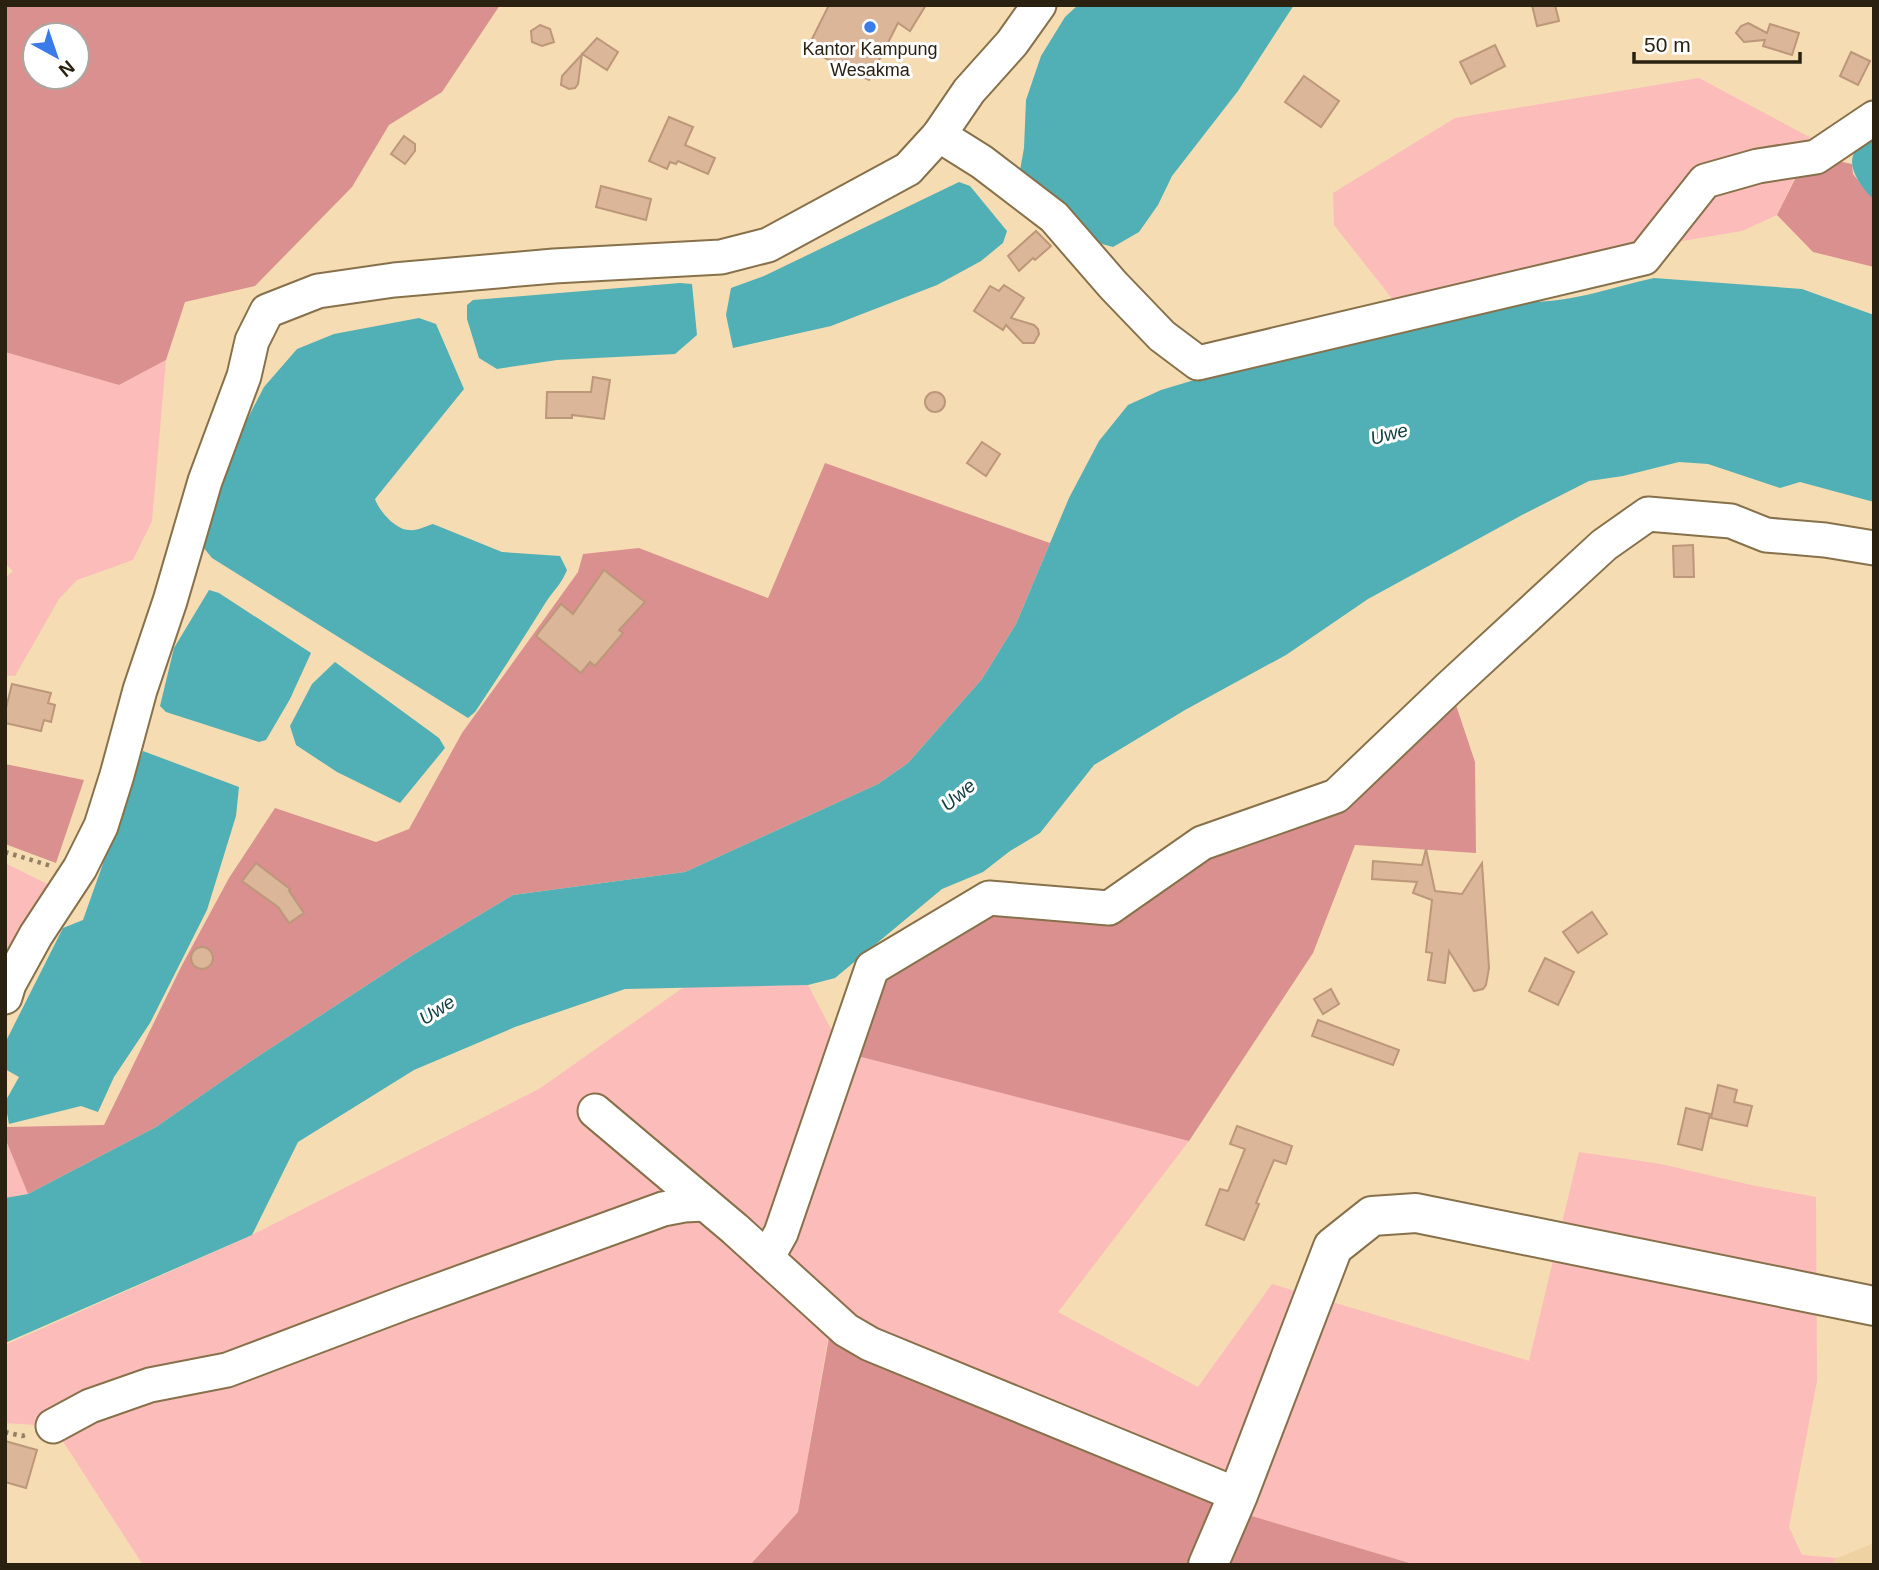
<svg xmlns="http://www.w3.org/2000/svg" width="1879" height="1570" viewBox="0 0 1879 1570" font-family="Arial,sans-serif">
	<style>
		.built { fill: #efd2a2 }
		.green { fill: #fcbcba }
		.forest { fill: #da908f; fill-rule: evenodd }
		.water { fill: #50b0b5 }
		.building { fill: #dcb698; stroke: #bc977a; stroke-width: 2 }
		.lines { fill: none; stroke-linecap: round; stroke-linejoin: round }
		.minor-casing { stroke: #87714b; stroke-width: 37 }
		.major-casing { stroke: #87714b; stroke-width: 42 }
		.path { stroke: #918063; stroke-width: 4.5; stroke-dasharray: 3.5 5; stroke-linecap: butt }
		.minor { stroke: #fff; stroke-width: 33 }
		.major { stroke: #fff; stroke-width: 38 }
		.poi-dot { fill: #3a7be9; stroke: #fff; stroke-width: 2.5 }
		.labels { text-anchor: middle; dominant-baseline: central; stroke-width: 6; stroke-linejoin: round; paint-order: stroke }
		.poi-label { font-size: 18px; fill: #2a2111; stroke: #fff }
		.water-label { font-size: 19px; font-style: italic; fill: #134042; stroke: #fff }
	</style>
	<rect width="100%" height="100%" fill="#f5dcb3"/>
	<path class="built" d="M1874 1543V1565H1831L1837 1558Z"/>
	<g class="green">
		<path d="M1699 78 1813 139 1777 215 1742 231 1670 243 1413 325 1334 225 1333 193 1455 118Z"/>
		<path d="M5 352 119 385 166 360 152 521 133 560 77 580 59 599 15 676 5 675V578L13 571 5 563Z"/>
		<path d="M5 863 71 896 5 1006Z"/>
		<path d="M808 985 843 1052 1189 1141 1058 1312 1198 1387 1272 1284 1529 1361 1579 1152 1661 1164 1751 1185 1816 1197 1817 1381 1789 1527 1802 1555 1837 1558 1831 1565H1416L1245 1514 830 1327 798 1512 750 1565H143L53 1426 5 1423V1345L252 1235 539 1089 684 987Z"/>
		<path d="M5 1138 28 1194 5 1198Z"/>
	</g>
	<g class="forest">
		<path d="M5 5H500L442 92 389 125 352 187 255 286 185 302 166 360 119 385 5 352ZM35 35H77V77H35Z"/>
		<path d="M1833 160 1852 164 1853 174 1874 200V267L1813 252 1777 215 1796 177Z"/>
		<path d="M825 463 1050 543 1016 624 982 679 908 763 878 784 685 872 513 895 416 953 251 1061 156 1127 28 1194 5 1138V1127L104 1125 181 967 229 878 275 808 376 842 409 829 462 733 578 572 583 554 639 548 768 598Z"/>
		<path d="M1450 687 1475 762 1476 853 1355 845 1313 953 1189 1141 842 1052 872 968 989 898 1109 908 1202 843 1336 796Z"/>
		<path d="M5 764 84 780 56 863 5 844Z"/>
		<path d="M831 1326 1245 1514 1416 1565H750L798 1512Z"/>
	</g>
	<g class="water">
		<path d="M1078 5H1294L1238 91 1172 176 1158 205 1139 232 1113 247 1102 244 1043 203 1019 176 1024 148 1026 100 1041 56 1065 17Z"/>
		<path d="M1874 140V200C1855 181 1836 151 1874 140Z"/>
		<path d="M959 182 970 186 1007 231 1003 243 981 261 937 285 831 326 733 348 726 315 731 288 764 276Z"/>
		<path d="M1654 278 1802 289 1874 315V502L1800 482 1780 488 1708 464 1679 462 1623 476 1589 481 1522 515 1368 599 1286 655 1185 710 1094 765 1040 833 1010 851 983 872 942 889 835 978 808 985 625 989 515 1027 414 1070 298 1142 252 1235 5 1343V1198L28 1194 156 1127 251 1061 416 953 513 895 685 872 878 784 908 763 982 679 1016 624 1069 498 1099 441 1128 405 1161 390 1261 360 1531 302C1572 302 1614 287 1654 278Z"/>
		<path d="M680 283 692 284 697 335 675 354 557 360 497 369 479 358 467 319V305L473 300Z"/>
		<path d="M419 318 436 324 464 389 375 499C379 511 396 530 409 530 417 531 426 526 433 524L502 552 560 556 567 570C562 583 554 590 546 602 523 639 499 676 475 712L468 718 212 558 203 547 202 539 239 435 264 387 297 349 334 334Z"/>
		<path d="M209 590 219 593 311 653 290 699 266 740 259 742 166 712 160 706 174 648Z"/>
		<path d="M335 662 439 738 445 748 400 803 337 772 296 745 290 726 312 684Z"/>
		<path d="M143 751 239 787 236 816 207 910 150 1023 114 1077 98 1112 81 1106 9 1124 5 1102 19 1077 5 1069V1043L63 928 83 920Z"/>
	</g>
	<g class="building">
		<path d="M829 5H926L910 31 898 23 869 80 807 49Z"/>
		<path d="M1532 5H1555L1559 21 1537 26Z"/>
		<path d="M1748 23 1767 33 1770 24 1799 33 1792 55 1763 46 1765 40 1744 42 1736 33 1741 26Z"/>
		<path d="M540 25 550 29 554 42 542 46 532 42 531 31Z"/>
		<path d="M597 38 618 52 607 70 582 54 578 84 575 88 569 89 561 85 562 76Z"/>
		<path d="M1495 45 1505 66 1471 84 1460 62Z"/>
		<path d="M1851 52 1870 61 1858 85 1840 76Z"/>
		<path d="M1304 76 1339 101 1321 127 1285 102Z"/>
		<path d="M669 117 693 127 685 145 715 158 708 174 678 161 676 164 670 162 667 169 649 161Z"/>
		<path d="M404 136 415 144V151L405 164 391 154Z"/>
		<path d="M601 186 651 199 646 220 596 207Z"/>
		<path d="M1036 231 1051 246 1035 260 1033 258 1019 271 1008 256Z"/>
		<path d="M1004 285 1024 298 1011 318 1034 325 1038 329 1039 334 1034 343H1023L1006 325 1003 330 974 311 990 286 999 291Z"/>
		<path d="M593 377 610 380 604 419 572 415V418H546L547 392H591Z"/>
		<circle cx="935" cy="402" r="10"/>
		<path d="M982 442 1000 454 986 476 967 463Z"/>
		<path d="M1693 545 1694 577H1674L1673 546Z"/>
		<path d="M604 570 645 602 619 630 623 633 595 666 590 662 581 673 536 636 561 604 573 614Z"/>
		<path d="M12 684 51 693 48 703 55 705 51 722 44 720 41 731 5 723V712Z"/>
		<path d="M1426 849 1435 891 1462 894 1482 863 1489 968 1486 985 1483 989 1474 991 1449 951 1445 983 1428 980 1432 953 1426 952 1432 900 1413 893 1417 882 1372 879 1373 861 1422 865Z"/>
		<path d="M256 863 290 889 289 891 304 913 289 923 278 907 242 881Z"/>
		<path d="M1592 912 1607 934 1578 953 1563 932Z"/>
		<circle cx="202" cy="958" r="11"/>
		<path d="M1545 958 1574 972 1558 1005 1529 991Z"/>
		<path d="M1331 989 1339 1004 1323 1014 1314 999Z"/>
		<path d="M1318 1020 1399 1050 1393 1065 1312 1036Z"/>
		<path d="M1718 1085 1737 1090 1734 1102 1752 1106 1747 1126 1711 1118Z"/>
		<path d="M1686 1108 1710 1114 1702 1150 1678 1144Z"/>
		<path d="M1237 1126 1292 1146 1286 1164 1274 1160 1256 1203 1259 1204 1244 1240 1206 1225 1220 1189 1228 1191 1245 1149 1230 1144Z"/>
		<path d="M5 1441 37 1450 26 1488 5 1482Z"/>
	</g>
	<g class="lines">
		<g class="minor-casing">
			<g id="minor">
				<path d="M939 135 982 162 1054 217 1113 285 1162 336 1198 363 1644 258 1705 181 1758 166 1816 157 1874 118"/>
				<path d="M5 997 9 984 36 935 80 868 101 826 117 775 140 690 170 601 205 481 244 376 252 341 267 311 318 291 394 280 554 266 721 257 768 245 908 169 939 135 969 91 1012 43 1039 5"/>
				<path d="M595 1111 735 1229 846 1330 870 1344 1238 1495"/>
				<path d="M767 1258 781 1233 872 968 989 898 1109 908 1202 843 1336 796 1450 687 1604 545 1648 514 1731 521 1766 535 1825 540 1874 548"/>
				<path d="M53 1426 90 1406 150 1385 227 1370 404 1303 663 1209 684 1205 705 1204"/>
			</g>
		</g>
		<g class="major-casing">
			<path id="major" d="M1208 1565 1238 1495 1333 1247 1372 1216 1416 1213 1874 1306"/>
		</g>
		<g class="path">
			<path d="M5 852 51 866"/>
			<path d="M5 1432 22 1436 29 1434"/>
		</g>
		<use href="#minor" class="minor"/>
		<use href="#major" class="major"/>
	</g>
	<circle class="poi-dot" cx="870" cy="27" r="7"/>
	<g class="labels">
		<g class="poi-label">
			<text x="870" y="49">Kantor Kampung<tspan x="870" dy="21">Wesakma</tspan></text>
		</g>
		<g class="water-label">
			<text transform="translate(1389 434) rotate(-14)">Uwe</text>
			<text transform="translate(958 795) rotate(-40)">Uwe</text>
			<text transform="translate(437 1010) rotate(-33)">Uwe</text>
		</g>
	</g>
	<rect width="1879" height="1570" fill="none" stroke="#2a2111" stroke-width="14"/>
	<g transform="translate(56 56) rotate(140)"><circle r="33" fill="#ffffff" stroke="#aaa6a0" stroke-width="2"/>
	<path d="M0-5L12 26L0 18L-12 26Z" fill="#3a7be9"/>
	<text y="-10" font-size="19" font-weight="bold" text-anchor="middle" fill="#2a2111">N</text>
	</g>
	<path d="M1634 52v10h166v-10" fill="none" stroke="#2a2111" stroke-width="3.5"/>
	<text x="1644" y="52" font-size="21" fill="#2a2111" stroke="#ffffff" stroke-width="5" paint-order="stroke">50 m</text>
</svg>
